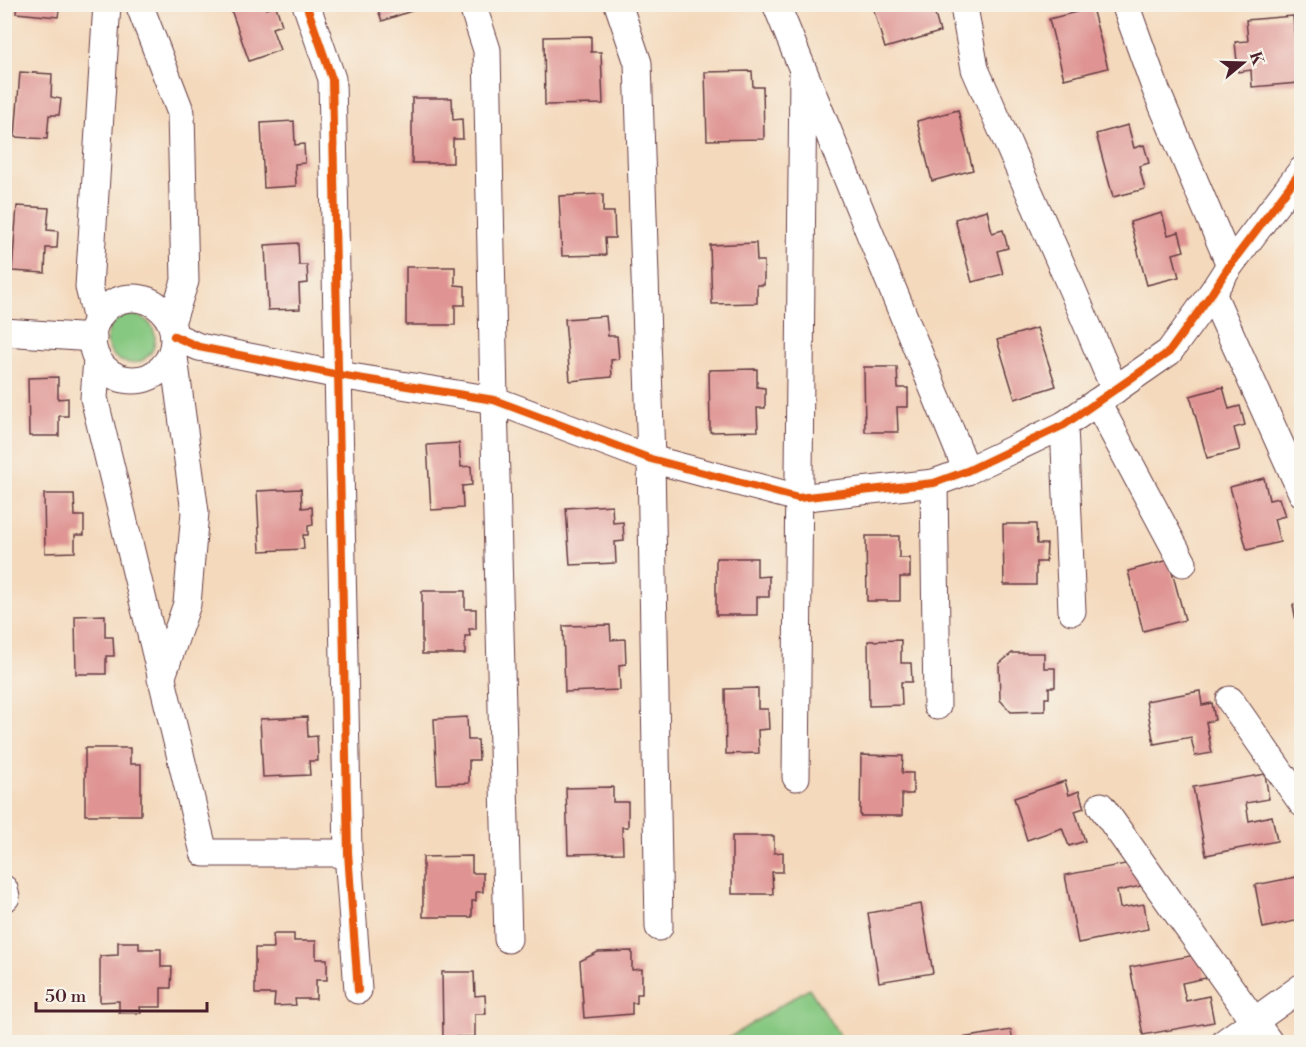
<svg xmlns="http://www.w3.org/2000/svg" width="1306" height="1047" viewBox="0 0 1306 1047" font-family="'Libre Bodoni',serif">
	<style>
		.green { fill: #86c881; stroke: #687456; stroke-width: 1.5 }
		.building { fill: #df9493 }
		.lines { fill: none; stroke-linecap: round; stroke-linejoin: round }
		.minor-casing { stroke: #643b41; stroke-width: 29 }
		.minor { stroke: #fff; stroke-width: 27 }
		.cycleway-casing { stroke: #f7f3e8; stroke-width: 11 }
		.cycleway { stroke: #e8590c; stroke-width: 8 }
	</style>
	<rect width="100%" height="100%" fill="#f7f3e8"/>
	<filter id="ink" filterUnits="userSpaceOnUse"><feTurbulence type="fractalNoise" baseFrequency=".0167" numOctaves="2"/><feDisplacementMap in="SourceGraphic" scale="12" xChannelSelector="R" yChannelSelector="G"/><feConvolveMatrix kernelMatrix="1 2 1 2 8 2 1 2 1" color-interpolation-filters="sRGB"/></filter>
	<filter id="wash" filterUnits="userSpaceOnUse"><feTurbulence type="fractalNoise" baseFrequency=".008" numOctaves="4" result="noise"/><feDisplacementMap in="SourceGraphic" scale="24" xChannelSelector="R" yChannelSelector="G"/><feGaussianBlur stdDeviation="1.35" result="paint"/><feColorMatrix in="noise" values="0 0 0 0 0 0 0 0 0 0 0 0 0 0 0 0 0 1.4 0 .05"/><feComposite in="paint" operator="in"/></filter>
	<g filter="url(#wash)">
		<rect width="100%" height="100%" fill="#f4d9bc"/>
		<g class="green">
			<circle cx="131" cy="339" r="24"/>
			<path d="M809 988 843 1042H722Z"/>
		</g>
		<g id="blocks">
			<g class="building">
				<path d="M17 4H60L58 17 16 13Z"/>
				<path d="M229 4H264L266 9 276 6 282 25 272 28 280 50 249 61Z"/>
				<path d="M376 4H429V5L382 21Z"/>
				<path d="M872 4H932L940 32 885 48Z"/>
				<path d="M1092 8 1108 68 1064 79 1049 19Z"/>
				<path d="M1293 16 1299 83 1252 87 1251 70 1238 72 1235 42 1248 41 1246 20Z"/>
				<path d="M591 36V52H601L603 104 545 105 544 37Z"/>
				<path d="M752 71 753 87H763L764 139 707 140 705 72Z"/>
				<path d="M20 72 52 74 51 97 61 99 59 115H49L47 139 15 137Z"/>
				<path d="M412 98H452L453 120 462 119 463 139H453V163H412Z"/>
				<path d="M958 110 973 170 932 181 917 121Z"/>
				<path d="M294 121 295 145 304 144 305 163 295 164 296 186 264 188 261 123Z"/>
				<path d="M1128 125 1134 148 1144 145 1149 163 1139 166 1145 189 1113 197 1096 134Z"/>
				<path d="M603 194V212H614L615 238H605L606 255 562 256 559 196Z"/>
				<path d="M17 206 49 208 47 230 58 231 57 248H46L45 273 12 271Z"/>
				<path d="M987 210 992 233 1003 230 1008 248 997 251 1003 274 972 282 955 219Z"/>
				<path d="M1162 213 1168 235 1179 232 1184 251 1173 254 1179 277 1147 285 1130 222Z"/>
				<path d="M298 243 299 265H307L308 283 299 284 300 309 268 310 265 245Z"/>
				<path d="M756 243 757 261H764V285H757V303L712 304 710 245Z"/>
				<path d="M406 267H455V285L465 286V305H455V325H406Z"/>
				<path d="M606 316 608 336H617L619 359 611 360 612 377 570 381 565 319Z"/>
				<path d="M1037 328 1056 386 1015 399 997 340Z"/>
				<path d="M864 367H897L898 388H908V407H897L898 432H865Z"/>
				<path d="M757 369V387L765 388V408H757L758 431 710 432 709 370Z"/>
				<path d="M58 377V399L68 398V416H59V436H29L28 378Z"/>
				<path d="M1223 387 1229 409 1240 406 1245 425 1234 428 1240 450 1207 458 1190 396Z"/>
				<path d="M459 443 461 467 471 466 472 485 462 486 463 508 431 510 427 445Z"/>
				<path d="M1264 478 1269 500 1279 498 1285 516 1274 519 1280 542 1247 550 1230 487Z"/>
				<path d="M301 489 302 508 312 507 313 525 308 526V535H303L304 549 260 551 257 491Z"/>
				<path d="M44 494H74L75 516H84V535H75V552L45 553Z"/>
				<path d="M612 505 613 523 623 522 624 541 615 542 616 563 570 565 566 508Z"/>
				<path d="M1003 524H1036L1037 544H1047L1046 562H1036V585H1004Z"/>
				<path d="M866 536H899V558H910V577H900V601H867Z"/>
				<path d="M716 558H757V577L769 576V597H757V615H716Z"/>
				<path d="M1169 560 1185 620 1143 631 1128 571Z"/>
				<path d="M422 591H465V609H476V629H469L470 636H465V654H422Z"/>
				<path d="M1302 603V642H1300L1293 605Z"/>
				<path d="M105 615V637H113L114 656H106V674H76L75 616Z"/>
				<path d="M610 625 611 640 625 639 626 664 619 665 620 690 565 692 563 626Z"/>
				<path d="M901 640V663H911L912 682H901L902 705 869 706 868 641Z"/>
				<path d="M1012 653H1044V668H1055V687H1049V698H1045V711L1011 712 1000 700 999 664Z"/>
				<path d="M758 688V709H768L769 729 758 730 759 753 726 754 725 689Z"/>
				<path d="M1200 691 1202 705 1212 703 1215 720 1206 722 1212 753 1195 756 1191 737 1154 744 1146 701Z"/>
				<path d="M307 717 308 737 317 736 318 761H309L310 775 263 777 260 719Z"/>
				<path d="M467 717 468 740H478L479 760H469V783L437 784 434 719Z"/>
				<path d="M85 748H130V764H141V815H85Z"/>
				<path d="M861 755 903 756 902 773H913V794H902V816H860Z"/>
				<path d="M1265 774 1269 799 1246 803 1249 821 1272 816 1277 841 1206 855 1193 787Z"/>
				<path d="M1065 781 1069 795 1079 791 1084 808 1075 811 1085 841 1069 846 1062 828 1027 840 1014 798Z"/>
				<path d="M613 787V802H628V827H622L623 853 568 854 566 788Z"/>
				<path d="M732 836H774V853L783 852V872H772L773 894H732Z"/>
				<path d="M472 856V873H483V892H476V901H472V917H423V857Z"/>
				<path d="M1136 862 1141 886 1117 891 1120 908 1144 904 1148 929 1078 943 1065 875Z"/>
				<path d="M1302 876V927L1299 920 1263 928 1255 885Z"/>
				<path d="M921 904 933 973 879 982 868 913Z"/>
				<path d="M273 934H294V941H316V959H327V980H316V999H295L296 1005 274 1006 275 994H255V948H274Z"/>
				<path d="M118 942H139V949H161V967H172L171 988H161V1007H140L141 1013H119V1001L100 1002V956L118 955Z"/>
				<path d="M632 951V970L642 969V994H637V1003H632V1014L584 1018 580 961 598 952Z"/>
				<path d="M1201 954 1206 978 1182 983 1186 1001 1209 996 1214 1022 1143 1035 1130 967Z"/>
				<path d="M442 972H474L475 996 485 995 486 1014H475V1037H443Z"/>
				<path d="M1011 1030 1013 1042H956V1039Z"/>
			</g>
		</g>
	</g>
	<g filter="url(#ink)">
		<use href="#blocks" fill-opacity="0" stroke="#643b41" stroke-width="1.5"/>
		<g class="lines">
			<g class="minor-casing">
				<g id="minor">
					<path d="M139 4 181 113 185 281 171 323"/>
					<path d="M306 4 332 79 348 853 358 990"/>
					<path d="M472 4 487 50 494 400 508 939"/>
					<path d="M618 4 638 63 651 459 659 927"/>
					<path d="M776 4 967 471"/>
					<path d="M1125 4 1156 90 1230 265"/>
					<path d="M964 7 975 69 1072 289 1115 390"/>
					<path d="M1212 293 1302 493"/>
					<circle cx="133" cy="339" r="41"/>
					<path d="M97 320 89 287 107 4"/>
					<path d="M4 332 93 338"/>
					<path d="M174 336 199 347 339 375 494 400 651 459 798 498 934 483 967 471 1064 425 1169 352 1212 293 1230 265 1302 170"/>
					<path d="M97 359 94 398 204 853H348"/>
					<path d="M1097 402 1183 563"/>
					<path d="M1064 425 1072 611"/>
					<path d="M934 483 937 706"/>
					<path d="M161 679 187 604 195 512 173 350"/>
					<path d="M1230 700 1302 803"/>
					<path d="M796 777 803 72"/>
					<path d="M1101 806 1269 1042"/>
					<path d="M4 889 6 897"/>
					<path d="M1225 1042 1302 987"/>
				</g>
			</g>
			<use href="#minor" class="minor"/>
			<g class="cycleway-casing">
				<g id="cycleway">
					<path d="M306 4 332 79 348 853 358 990"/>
					<path d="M174 336 199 347 339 375 494 400 651 459 798 498 934 483 967 471 1064 425 1169 352 1212 293 1230 265 1302 170"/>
				</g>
			</g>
			<use href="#cycleway" class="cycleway"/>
		</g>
	</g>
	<rect width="1306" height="1047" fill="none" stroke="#f7f3e8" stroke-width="24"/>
	<g transform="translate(1243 63) rotate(71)" stroke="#f7f3e8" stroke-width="4.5" paint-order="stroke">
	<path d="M0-4.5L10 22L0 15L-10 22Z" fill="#4a1f2b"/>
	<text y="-9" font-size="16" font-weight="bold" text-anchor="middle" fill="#4a1f2b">K</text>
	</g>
	<path d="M36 1002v9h171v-9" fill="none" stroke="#4a1f2b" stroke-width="3"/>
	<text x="45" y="1002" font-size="18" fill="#4a1f2b" stroke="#f7f3e8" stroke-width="4.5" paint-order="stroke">50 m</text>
</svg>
